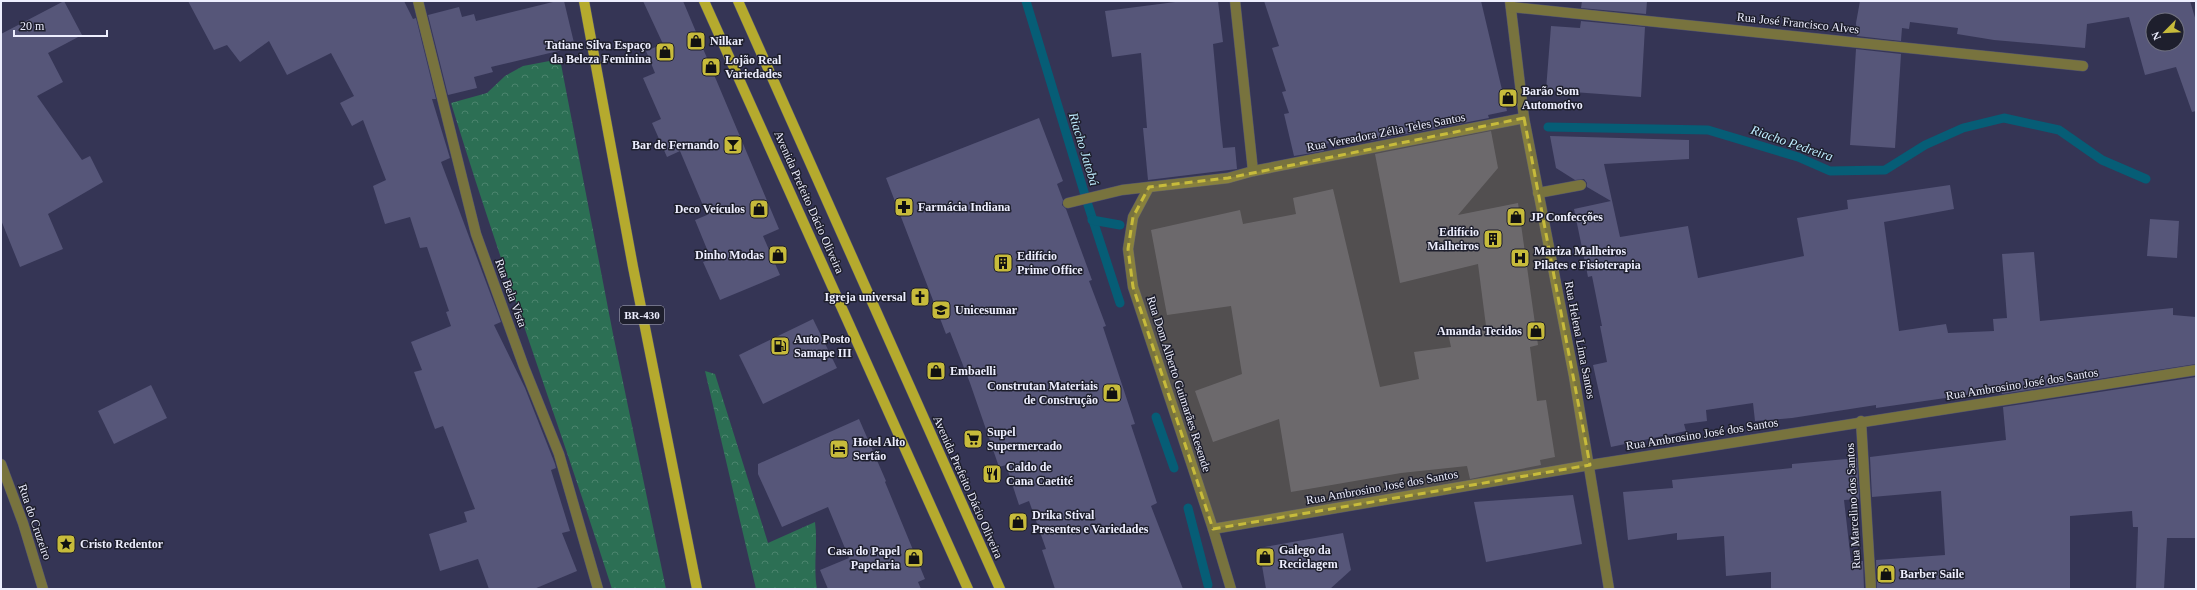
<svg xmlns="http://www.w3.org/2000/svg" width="2197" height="590" viewBox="0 0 2197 590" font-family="Georgia,serif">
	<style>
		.forest { fill: url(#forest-crowns) }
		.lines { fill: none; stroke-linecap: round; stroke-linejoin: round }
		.stream { stroke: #065d76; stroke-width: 9 }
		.building { fill: #565679; fill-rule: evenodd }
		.service-casing { stroke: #525370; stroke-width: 11 }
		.minor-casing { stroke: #525370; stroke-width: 11 }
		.primary-casing { stroke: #525370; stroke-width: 11 }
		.service { stroke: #78733e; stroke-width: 10 }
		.minor { stroke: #78733e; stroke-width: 10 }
		.primary { stroke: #b5aa2e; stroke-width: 10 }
		.marked { fill: #c7bb3b; fill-opacity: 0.2; stroke: #c7bb3b; stroke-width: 3; stroke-dasharray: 8 5; stroke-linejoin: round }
		.labels { text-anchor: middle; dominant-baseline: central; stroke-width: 3; stroke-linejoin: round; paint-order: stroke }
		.shield { fill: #1e1f2d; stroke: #afb0bf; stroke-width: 1 }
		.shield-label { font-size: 11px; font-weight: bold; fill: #edeefe }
		.street-label { font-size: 12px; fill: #edeefe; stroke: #1e1f2d }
		.poi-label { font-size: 12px; font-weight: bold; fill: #edeefe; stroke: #1e1f2d; text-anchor: start }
		.water-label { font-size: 13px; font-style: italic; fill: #bfedff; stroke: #1e1f2d }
	</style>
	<defs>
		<pattern id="forest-crowns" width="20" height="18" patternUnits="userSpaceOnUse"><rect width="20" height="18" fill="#2c6f54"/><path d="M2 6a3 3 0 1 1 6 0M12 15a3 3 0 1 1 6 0" fill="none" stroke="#4b846e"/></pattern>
	</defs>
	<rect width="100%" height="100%" fill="#353555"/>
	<g class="forest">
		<path d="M560 59 613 334 666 589H612C560 426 501 266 451 103L487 93 505 76 523 66Z"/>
		<path d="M705 371 715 374 768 543 815 522C818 544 813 566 817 589H756Z"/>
	</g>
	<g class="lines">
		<g class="stream">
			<path d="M1026 1 1088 205 1120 303"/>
			<path d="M1548 127 1708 130 1798 157 1830 171 1885 170 1925 145 1963 128 2004 118 2059 130 2102 160 2146 179"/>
			<path d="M1092 220 1120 225"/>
			<path d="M1156 417 1174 468"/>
			<path d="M1188 508 1208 585"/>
		</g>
	</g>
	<g class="building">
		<path d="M64 1 82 35 48 53 63 82 37 96 82 160 90 156 103 182 48 214 63 249 20 267 1 220V34Z"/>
		<path d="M188 1H404L413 19 416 18 436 99H432L450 158 441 162 501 322 494 325 525 388 555 464 556 468 551 470 570 531 562 533 577 571 534 589H489L478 559 440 571 429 534 467 522 464 512 475 509 443 426 435 429 414 372 422 370 411 342 451 326 446 312 449 311 427 247 420 248 410 217 385 224 373 186 386 180 363 120 352 126 340 103 354 96 331 53 287 75 269 41 240 62 227 45 214 50Z"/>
		<path d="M557 1H564L575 47 491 67 493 72 474 77 477 88 448 95 428 15 459 7 462 17 474 14 476 21Z"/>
		<path d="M643 1H683L779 229 763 236 780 275 720 300 703 262 711 259 695 220 707 215 680 151 667 157 652 123 661 119 643 78 655 73 646 51 663 44Z"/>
		<path d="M1183 1H1218L1223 42 1213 44 1220 120 1223 148 1235 147 1237 169 1148 180 1143 128H1147L1141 53 1112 57 1105 11Z"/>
		<path d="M1264 1H1481L1507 111 1488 115 1489 118 1370 141 1368 133 1322 145 1324 151 1294 156 1284 114 1289 113 1282 92 1286 91 1272 48 1279 46Z"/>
		<path d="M1582 1H1647L1646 14 1581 8Z"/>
		<path d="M1860 1H2190L2196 21V111L2192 112 2176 67 2145 75 2129 17 2087 24 2085 48 1994 40 1957 34 1958 28 1910 22 1909 29 1902 28 1901 41 1857 36 1856 23ZM2153 20H2177V44H2153Z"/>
		<path d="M1581 21 1645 27 1641 97 1546 90 1551 26 1580 28Z"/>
		<path d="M1856 49 1901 54 1895 148 1850 145Z"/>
		<path d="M1039 118 1063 181 1057 184 1063 200 1062 205 1066 209 1092 280 1089 281 1106 326 1103 327 1135 424 1131 425 1157 503 1151 506 1183 589H1055L1042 550 1046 549 1029 501 1019 505 1006 465 999 467 970 383 950 332 946 334 886 178Z"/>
		<path d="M1491 131 1498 168 1458 215 1518 203 1538 345 1530 347 1537 401 1546 400 1555 457 1540 460 1541 465 1470 479 1467 466 1401 473 1291 492 1279 419 1213 442 1195 391 1242 374 1231 306 1167 315 1151 230 1240 210 1243 224 1296 214 1293 198 1333 189 1380 387 1419 379 1414 352 1451 347 1448 333 1486 326 1478 264 1400 283 1375 154Z"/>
		<path d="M1550 136 1689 140V159L1604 164 1620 237 1688 226 1698 278 1804 256 1797 218 1848 209 1847 200 1950 185 1954 209 1884 222 1899 331 1946 324 1948 333 1994 331 1993 319 2007 318 2002 254 2034 252 2040 321 2173 308V315L2196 317V364L2002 394 2001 390 1876 408V405L1792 418 1755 421 1753 403 1706 410 1707 421 1684 424 1686 431 1611 447 1593 365 1607 362 1600 326H1602L1592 276 1588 277 1574 209 1611 201 1587 187V183L1584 179 1575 180 1556 168Z"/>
		<path d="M2150 219 2179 221 2177 258 2147 256Z"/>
		<path d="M813 319 837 368 763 404 739 355Z"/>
		<path d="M2196 377V538H2167L2164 589H2136L2138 527H2133L2132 511 2070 516V589H1877L1876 560 1945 555 1941 491 1872 497 1870 457 2006 440 2003 407Z"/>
		<path d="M151 385 167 418 114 444 98 411Z"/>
		<path d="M859 419 886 481 885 482 925 579 918 582 921 589H828L820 570 849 558 828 507 782 527 758 474V464Z"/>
		<path d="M1857 458 1859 499 1844 500 1851 561H1863L1864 589H1771V572L1726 576 1724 536 1677 540V533L1628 540 1623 492 1673 488 1672 480 1792 468V464Z"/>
		<path d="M1573 495 1582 544 1486 562 1474 502Z"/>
		<path d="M1343 533 1351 570 1330 589H1266L1259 548Z"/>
	</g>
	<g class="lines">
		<g class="service-casing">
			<path id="service" d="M1538 193 1581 185"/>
		</g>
		<g class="minor-casing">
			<g id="minor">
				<path d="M418 1 476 234 524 367 559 454 598 589"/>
				<path d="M1235 1 1253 171"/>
				<path d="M1510 1 1524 118 1574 376 1609 589"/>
				<path d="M1511 7 2083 66"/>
				<path d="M1149 187 1133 217 1128 249 1133 287 1213 529 1231 589"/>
				<path d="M1068 203 1122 190 1228 178 1253 171 1524 118"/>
				<path d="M1861 421 1871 589"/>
				<path d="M1 464 23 523 43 589"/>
				<path d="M1213 529 1590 465 2196 370"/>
			</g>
		</g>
		<g class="primary-casing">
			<g id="primary">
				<path d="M584 1 633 267 697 589"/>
				<path d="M704 1 968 589"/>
				<path d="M738 1 1000 589"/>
			</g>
		</g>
		<use href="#service" class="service"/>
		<use href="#minor" class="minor"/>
		<use href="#primary" class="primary"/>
	</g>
	<path class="marked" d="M1524 118 1590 465 1213 529 1133 287 1128 249 1133 217 1149 187 1228 178Z"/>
	<defs>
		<g id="shop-square" transform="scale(1)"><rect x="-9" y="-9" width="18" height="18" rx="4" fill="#c7bb3b" stroke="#1e1f2d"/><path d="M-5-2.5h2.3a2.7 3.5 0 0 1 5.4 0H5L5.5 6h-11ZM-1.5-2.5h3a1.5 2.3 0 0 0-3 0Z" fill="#111"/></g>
		<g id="bar-square" transform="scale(1)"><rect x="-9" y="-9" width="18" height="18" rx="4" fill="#c7bb3b" stroke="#1e1f2d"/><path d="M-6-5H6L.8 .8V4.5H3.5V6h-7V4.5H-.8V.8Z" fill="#111"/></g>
		<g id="pharmacy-square" transform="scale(1)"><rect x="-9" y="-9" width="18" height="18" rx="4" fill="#c7bb3b" stroke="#1e1f2d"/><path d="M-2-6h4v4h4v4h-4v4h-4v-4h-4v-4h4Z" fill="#111"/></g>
		<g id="building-square" transform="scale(1)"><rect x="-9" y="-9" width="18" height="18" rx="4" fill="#c7bb3b" stroke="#1e1f2d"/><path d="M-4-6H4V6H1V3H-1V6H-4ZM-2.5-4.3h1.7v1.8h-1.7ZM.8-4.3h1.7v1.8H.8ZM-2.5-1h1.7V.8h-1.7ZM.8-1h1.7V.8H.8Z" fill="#111"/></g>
		<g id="hospital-square" transform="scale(1)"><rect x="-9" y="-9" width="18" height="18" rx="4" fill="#c7bb3b" stroke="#1e1f2d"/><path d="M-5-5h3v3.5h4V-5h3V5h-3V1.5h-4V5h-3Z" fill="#111"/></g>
		<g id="church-square" transform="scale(1)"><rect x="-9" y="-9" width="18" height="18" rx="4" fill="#c7bb3b" stroke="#1e1f2d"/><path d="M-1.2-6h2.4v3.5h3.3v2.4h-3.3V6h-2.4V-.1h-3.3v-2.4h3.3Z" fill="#111"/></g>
		<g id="university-square" transform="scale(1)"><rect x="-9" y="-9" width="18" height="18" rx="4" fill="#c7bb3b" stroke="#1e1f2d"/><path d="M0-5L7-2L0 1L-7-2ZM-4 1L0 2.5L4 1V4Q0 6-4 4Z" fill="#111"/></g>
		<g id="fuel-square" transform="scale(1)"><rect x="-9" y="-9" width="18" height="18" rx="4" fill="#c7bb3b" stroke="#1e1f2d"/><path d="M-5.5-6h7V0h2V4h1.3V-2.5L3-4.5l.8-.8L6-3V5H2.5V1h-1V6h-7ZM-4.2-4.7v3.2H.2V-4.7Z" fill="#111"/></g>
		<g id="supermarket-square" transform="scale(1)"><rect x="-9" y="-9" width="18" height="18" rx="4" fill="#c7bb3b" stroke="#1e1f2d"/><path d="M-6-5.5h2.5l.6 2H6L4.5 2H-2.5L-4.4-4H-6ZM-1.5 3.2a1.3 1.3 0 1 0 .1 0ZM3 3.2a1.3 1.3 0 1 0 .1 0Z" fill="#111"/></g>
		<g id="hotel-square" transform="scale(1)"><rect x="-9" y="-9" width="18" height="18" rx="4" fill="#c7bb3b" stroke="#1e1f2d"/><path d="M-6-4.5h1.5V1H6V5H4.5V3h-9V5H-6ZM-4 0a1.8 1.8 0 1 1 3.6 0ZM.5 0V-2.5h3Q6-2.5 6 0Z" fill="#111"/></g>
		<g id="restaurant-square" transform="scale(1)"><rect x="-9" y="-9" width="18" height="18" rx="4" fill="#c7bb3b" stroke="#1e1f2d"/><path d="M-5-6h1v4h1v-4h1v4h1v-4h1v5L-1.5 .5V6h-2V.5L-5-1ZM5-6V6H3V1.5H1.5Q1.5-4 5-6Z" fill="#111"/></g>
		<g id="sight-square" transform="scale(1)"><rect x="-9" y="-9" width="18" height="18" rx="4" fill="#c7bb3b" stroke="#1e1f2d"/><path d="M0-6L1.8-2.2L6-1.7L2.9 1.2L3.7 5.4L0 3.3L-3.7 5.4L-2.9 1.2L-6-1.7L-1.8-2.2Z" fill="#111"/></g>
	</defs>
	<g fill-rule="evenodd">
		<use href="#shop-square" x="696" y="41"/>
		<use href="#shop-square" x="665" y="52"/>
		<use href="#shop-square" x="711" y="67"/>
		<use href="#shop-square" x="1508" y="98"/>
		<use href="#bar-square" x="733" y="145"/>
		<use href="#pharmacy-square" x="904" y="207"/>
		<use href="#shop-square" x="759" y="209"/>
		<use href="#shop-square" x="1516" y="217"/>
		<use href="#building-square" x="1493" y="239"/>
		<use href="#shop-square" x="778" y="255"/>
		<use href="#hospital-square" x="1520" y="258"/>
		<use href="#building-square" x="1003" y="263"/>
		<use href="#church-square" x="920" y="297"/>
		<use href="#university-square" x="941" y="310"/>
		<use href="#shop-square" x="1536" y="331"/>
		<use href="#fuel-square" x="780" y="346"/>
		<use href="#shop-square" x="936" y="371"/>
		<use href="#shop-square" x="1112" y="393"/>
		<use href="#supermarket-square" x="973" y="439"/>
		<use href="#hotel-square" x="839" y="449"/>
		<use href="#restaurant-square" x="992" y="474"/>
		<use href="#shop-square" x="1018" y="522"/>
		<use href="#sight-square" x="66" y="544"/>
		<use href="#shop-square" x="1265" y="557"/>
		<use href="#shop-square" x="914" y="558"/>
		<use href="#shop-square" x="1886" y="574"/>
	</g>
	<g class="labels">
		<rect class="shield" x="620" y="306" width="44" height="18" rx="3"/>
		<g class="shield-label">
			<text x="642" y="315">BR-430</text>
		</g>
		<g class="street-label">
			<text transform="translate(1798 23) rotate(6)">Rua José Francisco Alves</text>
			<text transform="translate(1386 132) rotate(-11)">Rua Vereadora Zélia Teles Santos</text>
			<text transform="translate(809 202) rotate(66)">Avenida Prefeito Dácio Oliveira</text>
			<text transform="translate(511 293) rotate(70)">Rua Bela Vista</text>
			<text transform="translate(1580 340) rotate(79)">Rua Helena Lima Santos</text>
			<text transform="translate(1179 384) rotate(72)">Rua Dom Alberto Guimarães Resende</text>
			<text transform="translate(2022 384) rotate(-9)">Rua Ambrosino José dos Santos</text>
			<text transform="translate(1702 434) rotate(-9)">Rua Ambrosino José dos Santos</text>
			<text transform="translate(968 487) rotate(66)">Avenida Prefeito Dácio Oliveira</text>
			<text transform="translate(1382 487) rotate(-10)">Rua Ambrosino José dos Santos</text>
			<text transform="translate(1853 506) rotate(-93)">Rua Marcelino dos Santos</text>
			<text transform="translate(35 522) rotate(71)">Rua do Cruzeiro</text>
		</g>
		<g class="poi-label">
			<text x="710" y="41">Nilkar</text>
			<text x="651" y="45" text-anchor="end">Tatiane Silva Espaço<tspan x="651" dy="14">da Beleza Feminina</tspan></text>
			<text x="725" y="60">Lojão Real<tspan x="725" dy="14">Variedades</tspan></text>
			<text x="1522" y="91">Barão Som<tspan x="1522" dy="14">Automotivo</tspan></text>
			<text x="719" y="145" text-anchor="end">Bar de Fernando</text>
			<text x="918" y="207">Farmácia Indiana</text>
			<text x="745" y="209" text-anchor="end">Deco Veículos</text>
			<text x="1530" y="217">JP Confecções</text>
			<text x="1479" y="232" text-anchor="end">Edifício<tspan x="1479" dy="14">Malheiros</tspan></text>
			<text x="1534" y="251">Mariza Malheiros<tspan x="1534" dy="14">Pilates e Fisioterapia</tspan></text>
			<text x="764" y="255" text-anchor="end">Dinho Modas</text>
			<text x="1017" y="256">Edifício<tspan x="1017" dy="14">Prime Office</tspan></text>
			<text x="906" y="297" text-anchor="end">Igreja universal</text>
			<text x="955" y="310">Unicesumar</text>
			<text x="1522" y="331" text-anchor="end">Amanda Tecidos</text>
			<text x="794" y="339">Auto Posto<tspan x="794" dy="14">Samape III</tspan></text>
			<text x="950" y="371">Embaelli</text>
			<text x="1098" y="386" text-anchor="end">Construtan Materiais<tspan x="1098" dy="14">de Construção</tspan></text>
			<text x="987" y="432">Supel<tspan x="987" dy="14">Supermercado</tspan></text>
			<text x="853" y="442">Hotel Alto<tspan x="853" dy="14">Sertão</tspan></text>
			<text x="1006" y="467">Caldo de<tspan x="1006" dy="14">Cana Caetité</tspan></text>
			<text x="1032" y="515">Drika Stival<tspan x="1032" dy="14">Presentes e Variedades</tspan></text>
			<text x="80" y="544">Cristo Redentor</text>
			<text x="1279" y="550">Galego da<tspan x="1279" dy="14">Reciclagem</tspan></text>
			<text x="900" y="551" text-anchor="end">Casa do Papel<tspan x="900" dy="14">Papelaria</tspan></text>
			<text x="1900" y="574">Barber Saile</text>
		</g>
		<g class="water-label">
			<text transform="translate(1792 143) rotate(19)">Riacho Pedreira</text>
			<text transform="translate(1084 149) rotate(73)">Riacho Jatobá</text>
		</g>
	</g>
	<rect width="2197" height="590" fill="none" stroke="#edeefe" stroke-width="4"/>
	<g transform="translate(2165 32) rotate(246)"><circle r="19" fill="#1e1f2d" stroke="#717281"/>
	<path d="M0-3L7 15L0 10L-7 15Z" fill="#c7bb3b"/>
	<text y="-6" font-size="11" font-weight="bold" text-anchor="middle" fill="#edeefe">N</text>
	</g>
	<path d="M14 30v6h93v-6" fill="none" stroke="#edeefe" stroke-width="2"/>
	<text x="20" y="30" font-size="12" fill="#edeefe" stroke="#1e1f2d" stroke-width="3" paint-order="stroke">20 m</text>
</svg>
